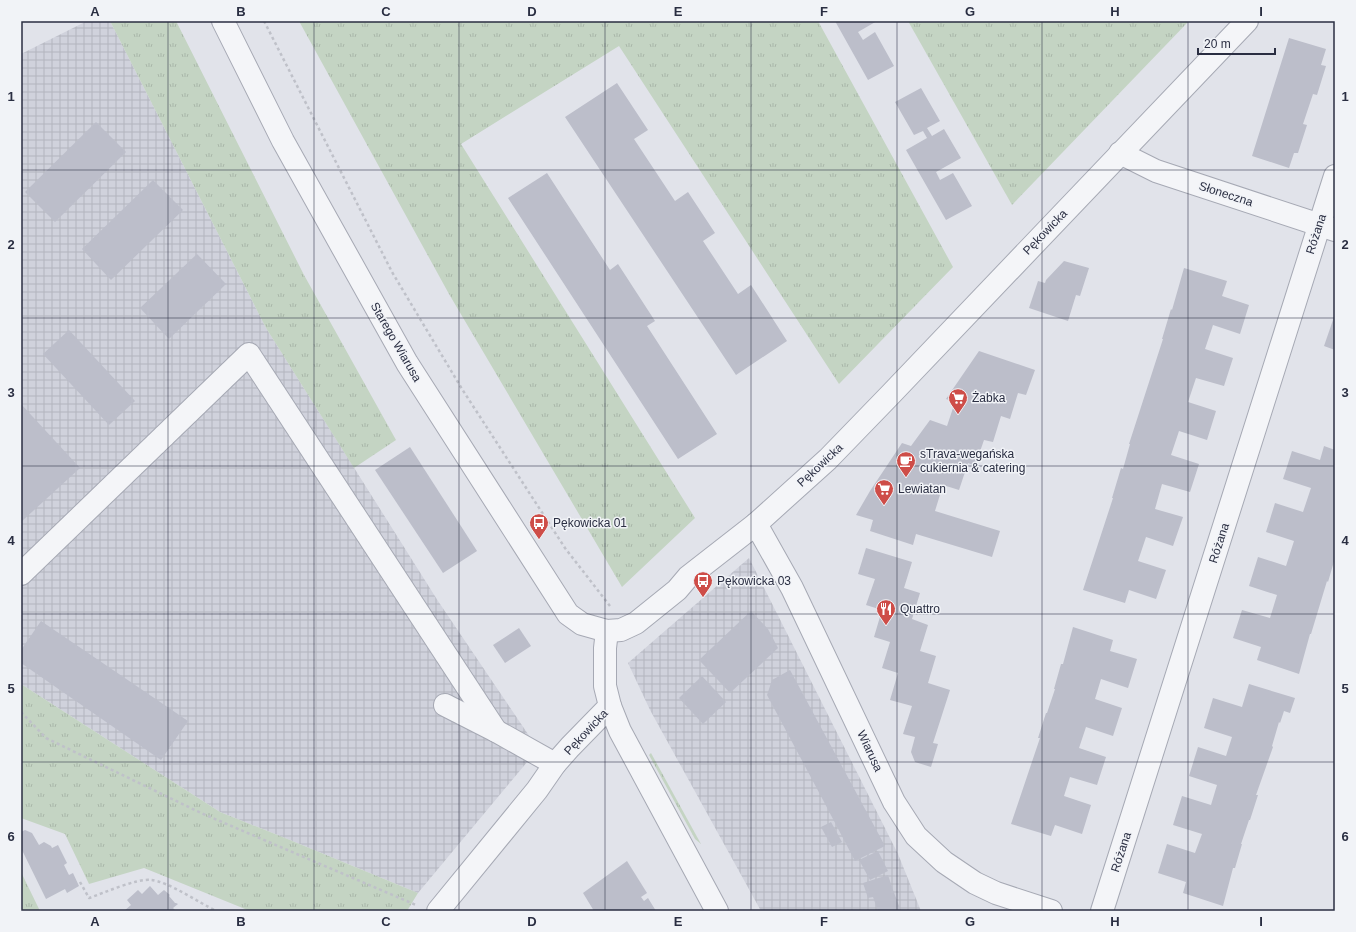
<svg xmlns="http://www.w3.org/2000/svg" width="1356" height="932" viewBox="0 0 1356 932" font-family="Helvetica,sans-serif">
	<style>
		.industrial { fill: url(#industrial-grid) }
		.grass { fill: url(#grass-tufts) }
		.building { fill: #bcbeca }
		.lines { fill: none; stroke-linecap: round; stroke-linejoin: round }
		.minor-casing { stroke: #a6a9b4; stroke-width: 24 }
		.path { stroke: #bfc1c9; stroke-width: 2.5; stroke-dasharray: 3 3; stroke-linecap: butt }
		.minor { stroke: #f4f5f8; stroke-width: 22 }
		.grid { fill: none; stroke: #2a2e42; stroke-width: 1; stroke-opacity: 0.55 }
		.labels { text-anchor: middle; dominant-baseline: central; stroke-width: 3; stroke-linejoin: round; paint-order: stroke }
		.street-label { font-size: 12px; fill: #2a2e42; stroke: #f1f3f7 }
		.poi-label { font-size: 12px; fill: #2a2e42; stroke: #f1f3f7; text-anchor: start }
		.neatline { fill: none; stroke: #2a2e42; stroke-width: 1.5 }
		.grid-label { font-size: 13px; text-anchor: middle; font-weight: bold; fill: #2a2e42 }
	</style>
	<defs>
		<pattern id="industrial-grid" width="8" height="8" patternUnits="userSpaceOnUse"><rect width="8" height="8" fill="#d0d2dc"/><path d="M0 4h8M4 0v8" fill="none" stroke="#b3b5be"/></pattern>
		<pattern id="grass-tufts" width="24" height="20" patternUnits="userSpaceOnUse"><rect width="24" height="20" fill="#c4d4c3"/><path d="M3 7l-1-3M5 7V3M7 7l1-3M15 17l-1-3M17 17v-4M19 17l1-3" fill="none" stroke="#a9b6a9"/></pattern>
	</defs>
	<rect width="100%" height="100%" fill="#e1e3ea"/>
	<g class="industrial">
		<path d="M87 21H110L266 328 438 601 538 749 418 893 290 840 220 812 21 684V54Z"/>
		<path d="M749 558 898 854 921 911H761L650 710 628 663Z"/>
	</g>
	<g class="grass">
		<path d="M110 21H176L304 275 396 440 354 468 266 328Z"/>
		<path d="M299 21H818L953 267 839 384 619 46 461 144 695 518 622 587 449 294Z"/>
		<path d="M908 21H1189L1012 205Z"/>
		<path d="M21 684 220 812 290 840 418 893 407 911H250L144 868 89 884 65 834 21 818Z"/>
		<path d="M651 753 701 844 695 839 649 755Z"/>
		<path d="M21 872 40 911H21Z"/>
	</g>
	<g class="building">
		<path d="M835 21H877L858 32 863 40 875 32 894 66 868 80Z"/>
		<path d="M1289 38 1326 49 1321 65 1326 66 1317 95 1313 94 1303 124 1307 125 1298 153H1294L1289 168 1252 156Z"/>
		<path d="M617 83 648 130 634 139 675 201 688 192 715 233 703 241 738 294 751 285 787 341 736 375 565 117Z"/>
		<path d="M921 88 940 121 927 128 932 136 944 129 961 158 936 172 940 180 953 173 972 206 946 220 906 150 927 138 923 131 914 135 895 102Z"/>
		<path d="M96 122 126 152 55 222 25 192Z"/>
		<path d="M547 173 610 270 618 264 655 321 647 326 717 434 678 459 508 198Z"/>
		<path d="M153 180 183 210 111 280 82 249Z"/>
		<path d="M197 254 226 284 169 339 140 308Z"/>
		<path d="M1064 261 1089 268 1080 296 1076 295 1068 321 1029 308 1038 281 1045 283 1046 280Z"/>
		<path d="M1184 268 1227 281 1222 296 1249 305 1240 334 1213 325 1205 349 1233 358 1224 386 1196 378 1188 402 1216 411 1207 440 1179 431 1171 455 1199 464 1190 492 1162 484 1155 509 1183 517 1173 546 1146 537 1138 561 1166 570 1156 599 1129 590 1125 603 1083 590 1113 498H1112L1121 468 1123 469 1130 444H1129L1163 339H1162L1171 309 1172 310Z"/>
		<path d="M1335 314V350L1324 346Z"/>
		<path d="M69 330 135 401 109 425 43 354Z"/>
		<path d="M979 351 1035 370 1026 395 1018 393 1010 419 1001 416 993 442 984 440 975 466 968 463 959 490 943 485 935 511 1000 531 992 557 916 534 913 545 870 531 873 520 856 515 870 491 902 443 911 446 930 420 947 426 955 402 946 399Z"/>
		<path d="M21 404 80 468 21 522Z"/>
		<path d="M1324 446 1335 450V558L1328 582 1327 581 1311 634H1310L1299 674 1257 660 1261 647 1233 638 1242 610 1270 618 1277 595 1249 586 1258 557 1286 566 1294 541 1266 532 1275 503 1303 512 1311 488 1283 479 1292 451 1320 460Z"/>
		<path d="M410 447 477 551 443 573 375 470Z"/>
		<path d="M866 548 912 562 904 588 920 593 912 619 928 625 920 651 936 656 928 683 950 690 933 743 938 744 931 767 915 762 911 752 915 737 903 734 912 706 890 700 898 673 882 668 890 642 874 637 882 610 866 605 875 579 858 574Z"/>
		<path d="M751 611 768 629 778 648 730 693 699 660Z"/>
		<path d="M41 621 188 721 161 760 21 663V650Z"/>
		<path d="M1073 627 1113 640 1110 651 1137 659 1128 688 1101 679 1095 699 1122 708 1113 736 1086 727 1079 748 1106 757 1097 785 1070 777 1064 796 1091 805 1082 834 1055 825 1051 836 1011 824 1040 738H1038L1046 713H1047L1055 689H1054L1061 664H1063Z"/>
		<path d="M519 628 531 646 505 663 493 645Z"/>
		<path d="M790 670 885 846 855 861 823 800 767 695 772 680Z"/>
		<path d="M702 676 726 702 703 724 679 698Z"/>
		<path d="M1249 684 1295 698 1290 713 1284 711 1280 723 1279 722 1272 746 1273 747 1256 795H1258L1250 820H1249L1241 844H1242L1235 868H1233L1223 906 1183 893 1186 882 1158 873 1167 844 1195 853 1202 834 1173 825 1182 796 1211 805 1217 785 1189 776 1198 747 1226 756 1232 737 1204 728 1213 698 1242 707Z"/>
		<path d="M831 822 842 842 832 847 821 827Z"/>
		<path d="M25 830 32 833 39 845 44 842 51 846 52 848 58 845 67 863 64 865 69 875 73 873 79 886 67 893 65 889 46 899 21 848V832Z"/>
		<path d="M878 851 888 871 870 880 859 860Z"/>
		<path d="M627 861 647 893 641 897 644 901 648 898 656 911H594L583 893Z"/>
		<path d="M888 875 893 890 901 911H878L873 897 868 898 863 883Z"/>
		<path d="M150 886 158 895 164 890 170 895 169 896 175 903H176L178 904 173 908 176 911H124L131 905 127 900 138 890 142 894Z"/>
	</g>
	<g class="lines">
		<g class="minor-casing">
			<g id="minor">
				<path d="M223 21 283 141 407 363 568 614 582 624 607 631 621 630 636 623 677 590 688 577 756 524 828 459 891 394 1247 21"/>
				<path d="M1120 153 1156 171 1335 230"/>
				<path d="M756 524 792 588 894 802 916 836 944 862 975 883 996 893 1051 911"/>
				<path d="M21 574 249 354 496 731"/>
				<path d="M445 705 496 731 555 764"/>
				<path d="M610 706 620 731 717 911"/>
				<path d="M438 911 537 790 555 764 570 747 610 706 605 686V648L607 631"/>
				<path d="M1102 911 1335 176"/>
			</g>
		</g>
		<g class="path">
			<path d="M264 21 392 272 462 389 565 548 610 606"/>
			<path d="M21 712 46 738 201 813 416 905"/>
			<path d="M80 882 89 898C104 893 137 878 151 880 167 881 200 903 216 911"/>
		</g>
		<use href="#minor" class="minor"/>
	</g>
	<path class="grid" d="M168 21V911M314 21V911M459 21V911M605 21V911M751 21V911M897 21V911M1042 21V911M1188 21V911M21 170H1335M21 318H1335M21 466H1335M21 614H1335M21 762H1335"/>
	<defs>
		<g id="supermarket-pin" transform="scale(1)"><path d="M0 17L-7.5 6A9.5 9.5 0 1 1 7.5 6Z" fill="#ce4d48" stroke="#f1f3f7"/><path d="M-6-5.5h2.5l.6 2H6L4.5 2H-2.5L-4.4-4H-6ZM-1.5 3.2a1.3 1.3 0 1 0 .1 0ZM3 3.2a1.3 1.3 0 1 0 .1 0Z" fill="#fff"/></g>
		<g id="cafe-pin" transform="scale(1)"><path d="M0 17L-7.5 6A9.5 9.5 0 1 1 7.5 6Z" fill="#ce4d48" stroke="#f1f3f7"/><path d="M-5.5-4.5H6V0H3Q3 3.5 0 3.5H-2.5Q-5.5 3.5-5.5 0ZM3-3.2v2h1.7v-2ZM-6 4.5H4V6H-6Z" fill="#fff"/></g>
		<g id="bus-pin" transform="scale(1)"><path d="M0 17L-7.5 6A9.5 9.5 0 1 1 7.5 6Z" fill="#ce4d48" stroke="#f1f3f7"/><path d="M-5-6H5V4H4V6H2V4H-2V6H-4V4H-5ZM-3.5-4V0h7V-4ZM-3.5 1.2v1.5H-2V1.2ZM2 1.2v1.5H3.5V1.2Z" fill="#fff"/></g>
		<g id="restaurant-pin" transform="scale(1)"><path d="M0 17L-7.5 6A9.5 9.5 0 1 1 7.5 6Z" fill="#ce4d48" stroke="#f1f3f7"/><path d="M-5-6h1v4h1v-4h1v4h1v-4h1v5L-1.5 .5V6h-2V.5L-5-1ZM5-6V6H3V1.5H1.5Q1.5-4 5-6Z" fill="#fff"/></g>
	</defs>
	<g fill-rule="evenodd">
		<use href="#supermarket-pin" x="958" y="398"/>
		<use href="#cafe-pin" x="906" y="461"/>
		<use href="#supermarket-pin" x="884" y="489"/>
		<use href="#bus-pin" x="539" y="523"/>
		<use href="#bus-pin" x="703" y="581"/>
		<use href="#restaurant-pin" x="886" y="609"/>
	</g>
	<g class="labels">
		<g class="street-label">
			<text transform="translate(1226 194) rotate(18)">Słoneczna</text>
			<text transform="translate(1045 232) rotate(-46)">Pękowicka</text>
			<text transform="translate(1316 234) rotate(-72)">Różana</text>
			<text transform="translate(396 342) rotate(60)">Starego Wiarusa</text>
			<text transform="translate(820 465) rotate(-43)">Pękowicka</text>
			<text transform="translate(1219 543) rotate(-72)">Różana</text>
			<text transform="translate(586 732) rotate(-47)">Pękowicka</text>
			<text transform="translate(870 751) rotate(65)">Wiarusa</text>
			<text transform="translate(1121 852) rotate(-72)">Różana</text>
		</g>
		<g class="poi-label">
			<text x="972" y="398">Żabka</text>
			<text x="920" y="454">sTrava-wegańska<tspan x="920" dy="14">cukiernia &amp; catering</tspan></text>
			<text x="898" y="489">Lewiatan</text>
			<text x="553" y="523">Pękowicka 01</text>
			<text x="717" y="581">Pękowicka 03</text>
			<text x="900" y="609">Quattro</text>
		</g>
	</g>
	<rect width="1356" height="932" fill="none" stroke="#f1f3f7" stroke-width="44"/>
	<path d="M1198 48v6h77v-6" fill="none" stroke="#2a2e42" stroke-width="2"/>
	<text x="1204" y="48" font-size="12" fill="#2a2e42" stroke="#f1f3f7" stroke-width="3" paint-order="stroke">20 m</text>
	<rect x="22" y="22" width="1312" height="888" class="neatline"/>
	<g class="grid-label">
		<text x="95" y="16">A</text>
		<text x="241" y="16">B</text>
		<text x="386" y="16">C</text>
		<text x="532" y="16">D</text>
		<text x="678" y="16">E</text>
		<text x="824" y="16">F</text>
		<text x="970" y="16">G</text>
		<text x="1115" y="16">H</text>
		<text x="1261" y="16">I</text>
		<text x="11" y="101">1</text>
		<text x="1345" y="101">1</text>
		<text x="11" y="249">2</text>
		<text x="1345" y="249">2</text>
		<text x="11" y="397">3</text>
		<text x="1345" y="397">3</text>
		<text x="11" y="545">4</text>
		<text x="1345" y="545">4</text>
		<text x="11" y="693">5</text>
		<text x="1345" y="693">5</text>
		<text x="11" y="841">6</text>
		<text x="1345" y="841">6</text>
		<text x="95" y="926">A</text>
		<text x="241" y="926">B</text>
		<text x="386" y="926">C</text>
		<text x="532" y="926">D</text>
		<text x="678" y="926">E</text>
		<text x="824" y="926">F</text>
		<text x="970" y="926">G</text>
		<text x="1115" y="926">H</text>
		<text x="1261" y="926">I</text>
	</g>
</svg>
